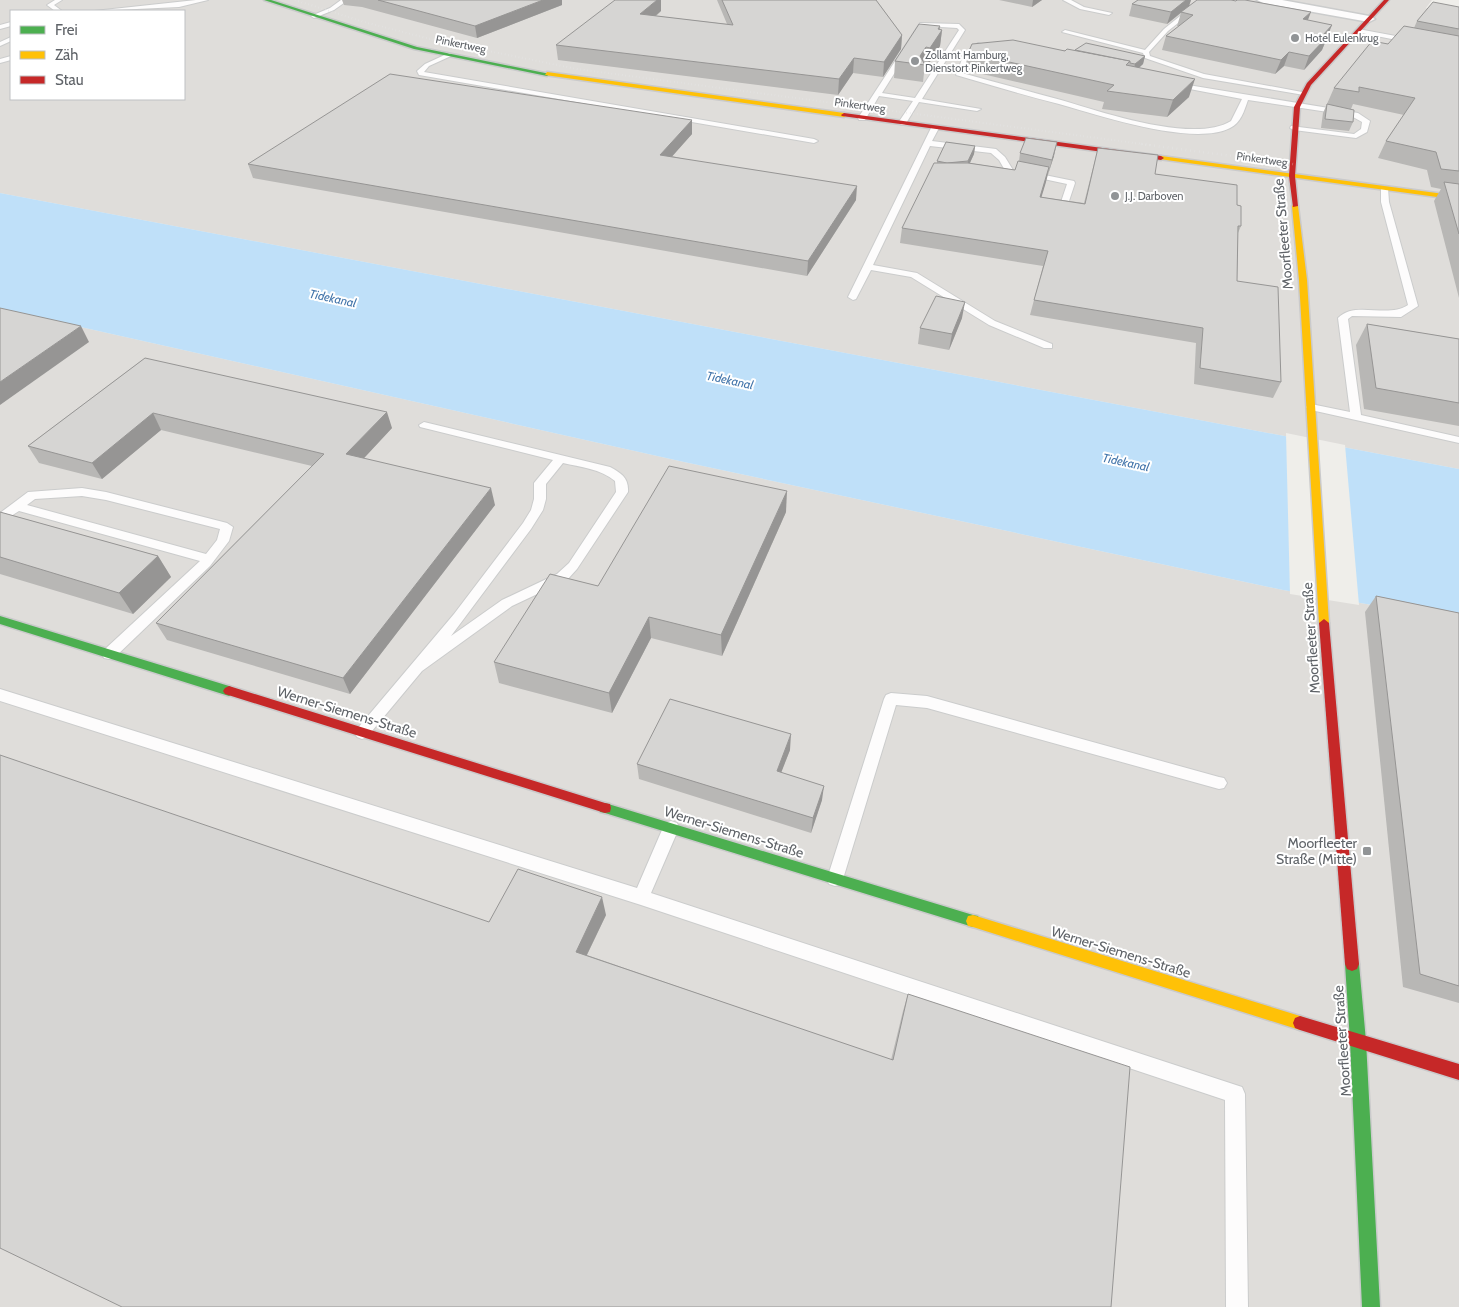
<svg xmlns="http://www.w3.org/2000/svg" width="1459" height="1307" viewBox="0 0 1459 1307" font-family="Cabin,sans-serif">
	<style>
		.industrial { fill: #dfddda; fill-rule: evenodd }
		.water { fill: #bfe0f9 }
		.pier { fill: #efeeea }
		.lines { fill: none; stroke-linecap: round; stroke-linejoin: round }
		.lane-casing { stroke: #cbcccc; stroke-width: 2 }
		.street-casing { stroke: #cbcccc; stroke-width: 3 }
		.fast-casing { stroke: #cacacb; stroke-width: 3 }
		.slow-casing { stroke: #cacacb; stroke-width: 3 }
		.jam-casing { stroke: #cacacb; stroke-width: 3 }
		.lane { fill: #fdfcfc; fill-rule: evenodd }
		.street { fill: #fdfcfc; fill-rule: evenodd }
		.fast { fill: #4caf50; fill-rule: evenodd }
		.slow { fill: #ffc107; fill-rule: evenodd }
		.jam { fill: #c62828; fill-rule: evenodd }
		.rail-far1 { stroke: #e4e4e4; stroke-width: 2; stroke-dasharray: 0.5 3; stroke-linecap: butt }
		.rail { stroke: #e4e4e4; stroke-width: 2.5; stroke-dasharray: 0.5 4; stroke-linecap: butt }
		.wall { fill: #b8b7b5 }
		.shaded-wall { fill: #969594 }
		.building { fill: #d6d5d3; stroke: #969594 }
		.poi-dot { fill: #919496; stroke: #fff; stroke-width: 2 }
		.labels { text-anchor: middle; dominant-baseline: central; stroke-width: 4; stroke-linejoin: round; paint-order: stroke }
		.far-poi-label { font-size: 11px; fill: #5f6368; stroke: #fff; text-anchor: start }
		.far-street-label { font-size: 11px; fill: #5f6368; stroke: #fff }
		.far-water-label { font-size: 12px; font-style: italic; fill: #4174aa; stroke: #fff }
		.street-label { font-size: 14px; fill: #5f6368; stroke: #fff }
		.poi-label { font-size: 14px; fill: #5f6368; stroke: #fff; text-anchor: end }
	</style>
	<rect width="100%" height="100%" fill="#efeeea"/>
	<g class="industrial">
		<path d="M0 0H1432L1426 8 1459 14V469L0 193ZM11 11H184V99H11Z"/>
		<path d="M0 309 684 462 1283 590 1390 608 1459 622V1307H0Z"/>
	</g>
	<path class="water" d="M0 193 1459 469V622L1390 608 1283 590 684 462 0 309Z"/>
	<path class="pier" d="M1286 433 1345 445 1359 605 1290 594Z"/>
	<g class="lines">
		<g class="lane-casing">
			<g id="lane">
				<path d="M55 0H62L54 5 62 11H55L47 5Z"/>
				<path d="M196 0H208L179 7 94 11Z"/>
				<path d="M341 0H348L334 10 314 18 311 16 330 8Z"/>
				<path d="M1063 0H1071L1084 7 1112 13 1109 15 1080 9Z"/>
				<path d="M1200 0H1207L1168 31 1149 52 1150 56 1204 74 1302 92 1305 94 1304 95 1203 78 1145 58 1143 53 1062 32 1065 30 1145 50 1164 29Z"/>
				<path d="M11 22V26L0 29V25Z"/>
				<path d="M920 23 959 24 965 30 922 99 981 109 977 111 919 102 905 125H902L898 123 913 101 879 96 865 120H859L858 118ZM924 26 957 28 959 30 915 98 882 93Z"/>
				<path d="M1358 29 1412 39 1415 41 1412 43 1356 32Z"/>
				<path d="M11 37V41L0 46V42Z"/>
				<path d="M978 43 986 46 979 47 969 56 962 73C995 82 1028 91 1061 100 1102 112 1194 144 1231 121L1242 99 1174 86V84L1176 83 1341 110 1358 113 1370 121 1367 132 1356 138 1294 130 1290 128 1291 126 1354 134 1361 129 1362 122 1353 117 1341 114 1248 100C1244 111 1241 123 1230 128 1193 147 1098 115 1059 104 1024 95 990 85 956 75L964 54Z"/>
				<path d="M449 53 451 54V56L429 66 424 72 814 139 818 141 814 143 419 75 417 71 425 64Z"/>
				<path d="M11 56V60L0 63V59Z"/>
				<path d="M932 126 939 128 932 141 996 149 1005 157 1013 170 1006 172 999 160 991 153 930 146 873 265 917 273 995 321 1052 344V348H1044L989 325 911 277 871 270 856 299 853 300 848 297Z"/>
				<path d="M1025 171 1074 181 1075 183 1068 204 1061 202 1067 184 1025 175Z"/>
				<path d="M1381 186 1388 188 1389 202 1418 306 1401 317 1352 316 1348 319 1361 415 1459 437V443L1311 410 1306 407 1311 404 1350 412 1338 318C1355 300 1387 319 1408 305L1381 202Z"/>
				<path d="M424 422 610 467C621 473 629 478 628 492L577 569 567 580 512 606 422 671 367 737 362 739 357 737 355 733 357 729 454 614 523 523 531 510 534 499V483L553 460 420 427 419 425ZM563 463C580 467 601 469 615 481L616 492 569 563 557 574 502 600 451 636 531 529 543 510 546 499V484Z"/>
				<path d="M82 488 106 492 227 523 233 527 229 541 210 566 114 658 109 659 104 658 102 654 104 650 200 561 19 511 0 523V513L28 492ZM82 496 106 500 220 529 217 540 206 554 27 505 35 499Z"/>
				<path d="M0 689 637 888 665 823 671 821 677 823 679 828 651 893 1242 1087 1245 1094 1248 1307H1226L1225 1100 641 905 0 701Z"/>
				<path d="M891 693 927 696 1219 777 1224 778 1227 783 1224 788 1219 789 927 708 896 705 843 879 841 884 835 886 829 884 827 879 884 699 886 695Z"/>
			</g>
		</g>
		<g class="street-casing">
			<path id="street" d="M1257 0H1282L1369 16 1375 19 1369 22 1263 3Z"/>
		</g>
		<g class="fast-casing">
			<g id="fast">
				<path d="M264 0H271L417 47 550 74 547 76 414 49Z"/>
				<path d="M0 616 229 686 233 688 235 691 233 694 229 696 0 624Z"/>
				<path d="M605 803 973 915 978 916 980 921 978 926 973 927 605 813 600 812 599 808 600 804Z"/>
				<path d="M1352 957 1357 959 1359 964 1366 1041 1380 1307H1362L1350 1041 1345 964 1347 959Z"/>
			</g>
		</g>
		<g class="slow-casing">
			<g id="slow">
				<path d="M547 72 844 113 847 115 844 117 545 75Z"/>
				<path d="M1161 156 1459 196V200L1159 159 1158 158Z"/>
				<path d="M1295 204 1298 206 1307 280 1329 623 1324 627 1319 623 1299 280 1292 206Z"/>
				<path d="M973 915 1300 1016 1305 1018 1307 1023 1305 1028 1300 1030 973 927 968 926 966 921 968 916Z"/>
			</g>
		</g>
		<g class="jam-casing">
			<g id="jam">
				<path d="M1384 0H1389L1311 85 1300 107 1295 176 1298 206 1293 207 1289 176 1294 107 1307 83Z"/>
				<path d="M844 113 1161 156 1164 158 1161 160 842 116 841 115Z"/>
				<path d="M1324 619 1329 623 1359 964 1357 969 1352 971 1347 969 1345 964 1319 623Z"/>
				<path d="M229 686 605 803 610 804 611 808 610 812 605 813 225 694 223 691 225 688Z"/>
				<path d="M1300 1016 1459 1064V1080L1300 1030 1295 1028 1293 1023 1295 1018Z"/>
			</g>
		</g>
		<use href="#lane" class="lane"/>
		<use href="#street" class="street"/>
		<use href="#fast" class="fast"/>
		<use href="#slow" class="slow"/>
		<use href="#jam" class="jam"/>
		<path class="rail-far1" d="M295 0 364 22 434 40 577 69 1150 145"/>
		<path class="rail" d="M1141 144 1293 164"/>
	</g>
	<g class="wall">
		<path d="M342 0H562V5L477 38 362 7 344 5Z"/>
		<path d="M717 0H876L902 35 901 49 883 77 853 73 838 95 558 60 556 45 661 11 656 16 727 24Z"/>
		<path d="M999 0H1042L1032 7Z"/>
		<path d="M1138 0H1191L1189 6 1308 20 1328 36 1322 50 1304 70 1284 66 1275 74 1162 50 1166 36 1179 26H1177L1181 13 1167 24 1129 16 1132 4Z"/>
		<path d="M1459 7V298L1434 201 1441 189 1431 187 1427 170 1378 158 1386 141 1404 115 1353 104 1351 109 1353 122 1349 131 1321 128 1323 113 1334 88 1388 44 1414 28 1417 21Z"/>
		<path d="M939 29 942 30 940 46 928 65 925 64 923 82 894 78 895 61Z"/>
		<path d="M1075 50 1145 56 1143 64 1139 68 1189 97 1167 117 1102 109 1104 102 965 70 968 53Z"/>
		<path d="M692 120V134L672 156 856 200 807 276 253 178 248 164Z"/>
		<path d="M975 146 974 154 970 163 1015 170 1019 161 1020 153 1054 156 1041 197 1084 203 1098 148 1155 174 1237 205 1241 226 1238 233 1237 281 1281 382 1273 398 1194 384 1196 343 1030 315 1043 266 900 243 902 228 937 163V161Z"/>
		<path d="M962 318 949 350 918 344 920 328Z"/>
		<path d="M1367 324 1459 339V426L1364 409 1356 345Z"/>
		<path d="M145 358 392 428 364 458 495 505 350 694 167 640 156 623 312 466 161 430 102 479 39 463 28 446Z"/>
		<path d="M0 512 158 556 171 577 133 614 0 574Z"/>
		<path d="M786 512 722 656 651 638 612 713 499 683 494 662 598 586Z"/>
		<path d="M1376 596 1459 613V1003L1403 987 1365 612Z"/>
		<path d="M790 750 781 772 822 800 811 833 639 779 637 764Z"/>
		<path d="M606 915 587 955 891 1060 903 1011 908 994 1111 1307 489 922Z"/>
	</g>
	<g class="shaded-wall">
		<path d="M543 0H562V5L477 38 475 26Z"/>
		<path d="M657 0H661V11L641 28 640 14Z"/>
		<path d="M1033 0H1042L1032 7Z"/>
		<path d="M1186 0H1191L1189 6 1167 24 1171 12Z"/>
		<path d="M1311 12 1306 25 1303 19Z"/>
		<path d="M1332 25 1322 50 1304 70 1309 56 1323 35Z"/>
		<path d="M940 26 939 35 942 30 940 46 928 65 930 48Z"/>
		<path d="M902 35 901 49 883 77 884 62Z"/>
		<path d="M926 47 923 64 920 56Z"/>
		<path d="M1289 52 1284 66 1275 74 1281 60Z"/>
		<path d="M1145 56 1143 64 1133 73 1135 64Z"/>
		<path d="M854 58 853 73 838 95 839 79Z"/>
		<path d="M1195 79 1189 97 1167 117 1173 100Z"/>
		<path d="M692 120V134L661 169 660 155Z"/>
		<path d="M1057 142 1054 156 1048 174 1052 160Z"/>
		<path d="M975 146 974 154 967 169 968 161Z"/>
		<path d="M1049 167 1046 182 1037 212 1040 197Z"/>
		<path d="M857 186 856 200 807 276 808 261Z"/>
		<path d="M965 302 962 318 949 350 952 334Z"/>
		<path d="M81 326 89 342 0 405V382Z"/>
		<path d="M387 412 392 428 352 471 346 454Z"/>
		<path d="M153 413 161 430 102 479 92 463Z"/>
		<path d="M491 488 495 505 350 694 343 678Z"/>
		<path d="M787 491 786 512 722 656 721 635Z"/>
		<path d="M158 556 171 577 133 614 119 593Z"/>
		<path d="M649 617 651 638 612 713 609 693Z"/>
		<path d="M791 734 790 750 776 786 777 771Z"/>
		<path d="M824 786 822 800 811 833 813 818Z"/>
		<path d="M602 897 606 915 580 969 576 952Z"/>
	</g>
	<g class="building">
		<path d="M378 0H543L475 26Z"/>
		<path d="M615 0H657L640 14 733 25 722 0H876L902 35 884 62 854 58 839 79 556 45Z"/>
		<path d="M1138 0H1186L1171 12 1132 4Z"/>
		<path d="M1197 0H1231L1236 1 1237 0H1245L1311 12 1303 19 1332 25 1323 35 1328 36 1309 56 1289 52 1281 60 1166 36 1193 15 1181 12Z"/>
		<path d="M1433 2 1459 7V29L1417 21Z"/>
		<path d="M919 24 940 26 938 29 942 30 930 48 926 47 920 56 925 65 895 61Z"/>
		<path d="M1404 26 1459 36V171L1441 169 1436 152 1386 141 1415 98 1359 87V92L1334 88 1372 41 1388 44Z"/>
		<path d="M1013 40 1065 51 1067 49 1130 61 1126 65 1195 79 1173 100 1107 91 1114 85 968 53 972 44Z"/>
		<path d="M1086 43 1145 56 1135 64 1130 63V61L1075 50Z"/>
		<path d="M390 74 692 120 660 155 857 186 808 261 248 164Z"/>
		<path d="M1327 104 1354 110 1353 122 1325 119Z"/>
		<path d="M1026 138 1057 142 1052 160 1020 153Z"/>
		<path d="M946 142 975 146 968 161 947 163 937 161Z"/>
		<path d="M1098 148 1158 155 1155 174 1237 185V205L1241 206V226H1238L1237 281 1278 287 1281 382 1200 368 1203 328 1034 300 1048 251 902 228 934 163H968L1015 170 1018 161 1049 167 1040 197 1085 204Z"/>
		<path d="M1444 182 1459 184V234Z"/>
		<path d="M936 296 965 302 952 334 920 328Z"/>
		<path d="M0 308 81 326 0 382Z"/>
		<path d="M1367 324 1459 339V403L1376 388Z"/>
		<path d="M145 358 387 412 346 454 491 488 343 678 156 623 324 454 153 413 92 463 28 446Z"/>
		<path d="M669 466 787 491 721 635 649 617 609 693 494 662 550 574 598 586Z"/>
		<path d="M0 512 158 556 119 593 0 557Z"/>
		<path d="M1376 596 1459 613V986L1420 974Z"/>
		<path d="M670 699 791 734 777 771 824 786 813 818 637 764Z"/>
		<path d="M0 755 489 922 518 869 602 897 576 952 893 1060 908 994 1130 1067 1111 1307H122L0 1248Z"/>
	</g>
	<g class="poi-dot">
		<circle cx="1295" cy="38" r="5"/>
		<circle cx="915" cy="61" r="5"/>
		<circle cx="1115" cy="196" r="5"/>
		<rect x="1362" y="846" width="10" height="10" rx="2.5"/>
	</g>
	<g class="labels">
		<g class="far-poi-label">
			<text x="1305" y="38">Hotel Eulenkrug</text>
			<text x="925" y="55">Zollamt Hamburg,<tspan x="925" dy="13">Dienstort Pinkertweg</tspan></text>
			<text x="1125" y="196">J.J. Darboven</text>
		</g>
		<g class="far-street-label">
			<text transform="translate(461 44) rotate(12)">Pinkertweg</text>
			<text transform="translate(860 105) rotate(8)">Pinkertweg</text>
			<text transform="translate(1262 159) rotate(8)">Pinkertweg</text>
		</g>
		<g class="far-water-label">
			<text transform="translate(333 298) rotate(12)">Tidekanal</text>
			<text transform="translate(730 380) rotate(12)">Tidekanal</text>
			<text transform="translate(1126 462) rotate(12)">Tidekanal</text>
		</g>
		<g class="street-label">
			<text transform="translate(1283 234) rotate(-95)">Moorfleeter Straße</text>
			<text transform="translate(1311 638) rotate(-94)">Moorfleeter Straße</text>
			<text transform="translate(347 712) rotate(17)">Werner-Siemens-Straße</text>
			<text transform="translate(734 832) rotate(17)">Werner-Siemens-Straße</text>
			<text transform="translate(1121 952) rotate(17)">Werner-Siemens-Straße</text>
			<text transform="translate(1342 1041) rotate(-94)">Moorfleeter Straße</text>
		</g>
		<g class="poi-label">
			<text x="1357" y="843">Moorfleeter<tspan x="1357" dy="16">Straße (Mitte)</tspan></text>
		</g>
	</g>
	<rect x="10" y="10" width="175" height="90" fill="#ffffff" stroke="#bfc1c3"/>
	<rect x="20" y="26" width="25" height="8" fill="#4caf50" stroke="#bfc1c3"/>
	<text x="55" y="35" font-size="15" fill="#5f6368">Frei</text>
	<rect x="20" y="51" width="25" height="8" fill="#ffc107" stroke="#bfc1c3"/>
	<text x="55" y="60" font-size="15" fill="#5f6368">Zäh</text>
	<rect x="20" y="76" width="25" height="8" fill="#c62828" stroke="#bfc1c3"/>
	<text x="55" y="85" font-size="15" fill="#5f6368">Stau</text>
</svg>
